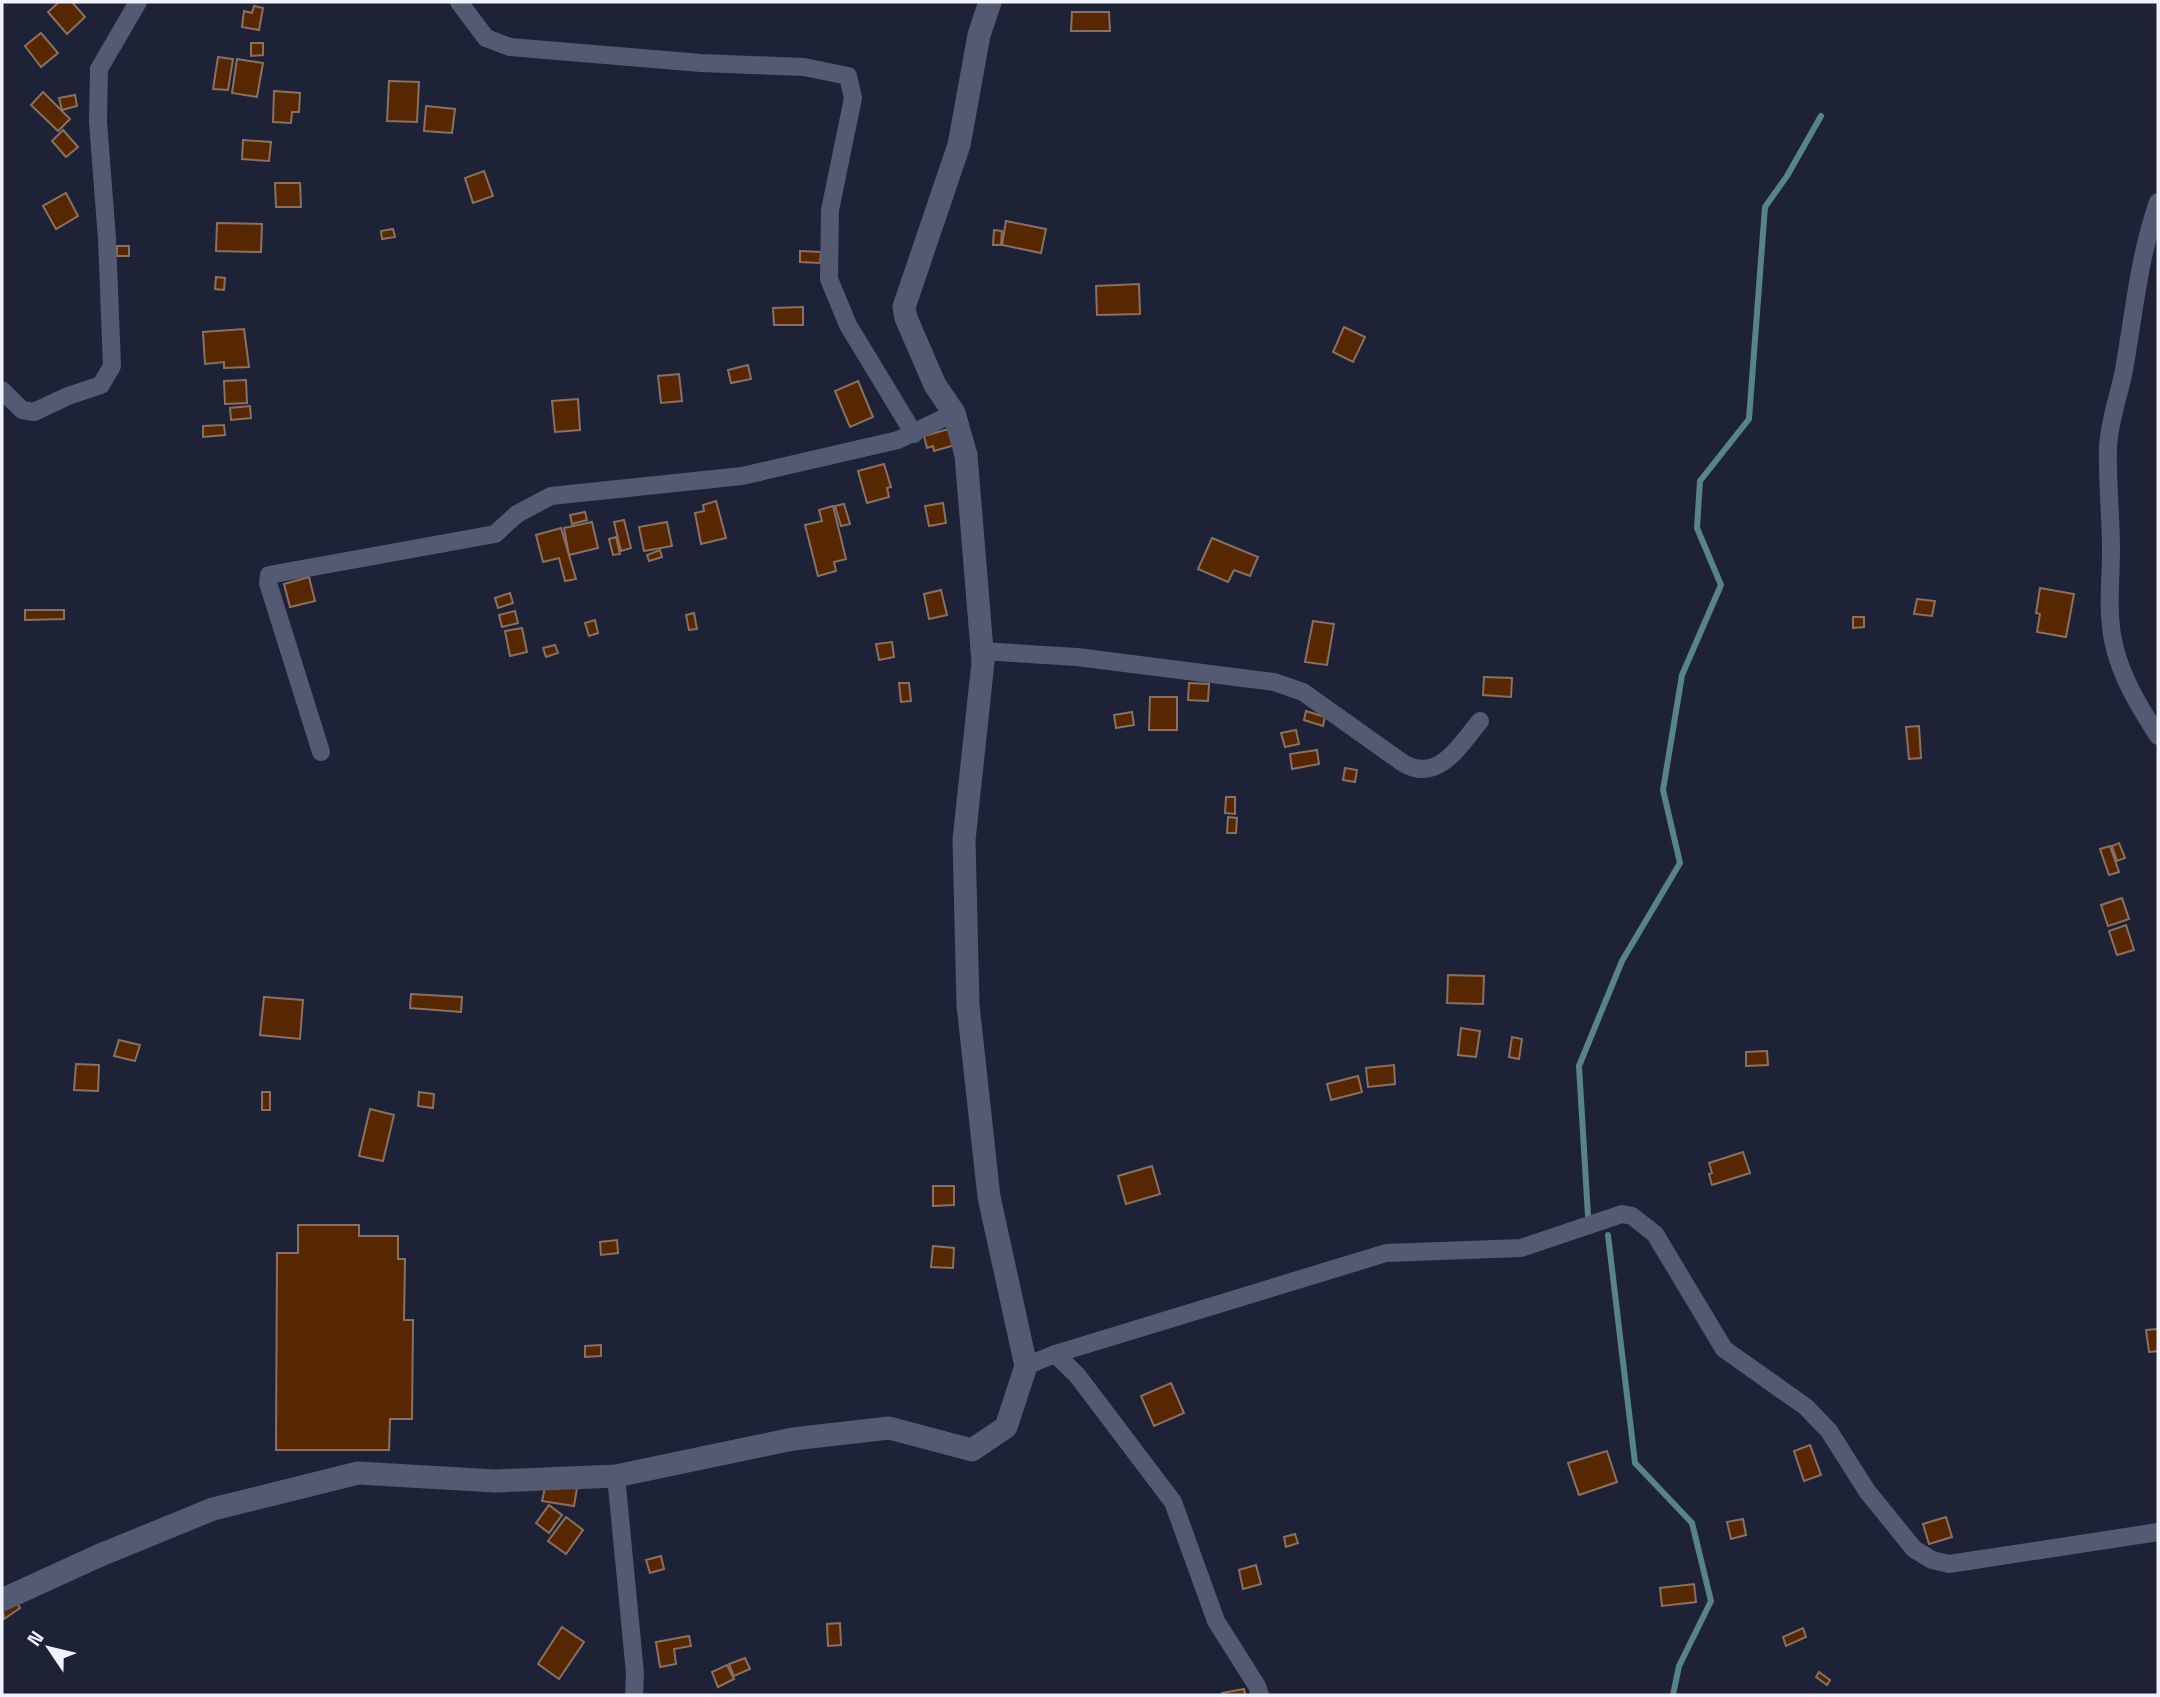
<svg xmlns="http://www.w3.org/2000/svg" width="2160" height="1697" viewBox="0 0 2160 1697" font-family="'Space Grotesk',sans-serif">
	<style>
		.lines { fill: none; stroke-linecap: round; stroke-linejoin: round }
		.stream { stroke: #568488; stroke-width: 6 }
		.building { fill: #562701; stroke: #897061; stroke-width: 2 }
		.minor { stroke: #545a71; stroke-width: 18 }
		.tertiary { stroke: #545a71; stroke-width: 23 }
	</style>
	<rect width="100%" height="100%" fill="#1d2236"/>
	<g class="lines">
		<g class="stream">
			<path d="M1588 1216 1579 1066 1622 961 1680 863 1663 790 1682 675 1721 585 1697 528 1700 481 1749 419 1765 207 1787 176 1821 116"/>
			<path d="M1608 1235 1635 1463 1692 1523 1711 1601 1679 1666 1673 1695"/>
		</g>
	</g>
	<g class="building">
		<path d="M59 2H72L85 17 67 34 48 12Z"/>
		<path d="M254 6 263 8 259 30 242 27 244 11 252 13Z"/>
		<path d="M1072 12H1109L1110 31H1071Z"/>
		<path d="M41 33 58 53 41 67 25 46Z"/>
		<path d="M251 43H263V55L251 56Z"/>
		<path d="M218 57 233 59 228 90 213 89Z"/>
		<path d="M237 59 263 63 257 97 232 93Z"/>
		<path d="M389 81 419 82 417 122 387 121Z"/>
		<path d="M274 91 300 93 299 112H292L291 123 273 122Z"/>
		<path d="M43 92 70 119 58 131 31 105Z"/>
		<path d="M75 95 77 106 62 110 59 98Z"/>
		<path d="M426 106 455 109 452 133 424 131Z"/>
		<path d="M63 130 78 147 66 157 52 141Z"/>
		<path d="M243 140 271 142 269 161 242 159Z"/>
		<path d="M484 171 493 196 473 203 465 178Z"/>
		<path d="M275 183H300L301 207H276Z"/>
		<path d="M66 193 78 216 56 229 43 206Z"/>
		<path d="M1006 221 1046 229 1041 253 1002 245Z"/>
		<path d="M217 223 262 224 261 252 216 251Z"/>
		<path d="M393 229 395 237 382 239 381 231Z"/>
		<path d="M994 230 1002 231 1001 245H993Z"/>
		<rect x="117" y="246" width="12" height="10"/>
		<path d="M800 251 821 252 820 263 800 262Z"/>
		<path d="M216 277 225 278 224 290 215 289Z"/>
		<path d="M1139 284 1140 314 1097 315 1096 286Z"/>
		<path d="M803 307V325H774L773 308Z"/>
		<path d="M1344 327 1365 337 1353 362 1333 352Z"/>
		<path d="M244 329 249 367 224 368V362L205 364 203 332Z"/>
		<path d="M748 365 751 379 731 383 728 370Z"/>
		<path d="M679 374 682 401 661 403 658 376Z"/>
		<path d="M246 380 247 403 225 404 224 381Z"/>
		<path d="M858 381 873 417 850 427 835 391Z"/>
		<path d="M578 399 580 430 555 432 552 401Z"/>
		<path d="M250 406 251 418 231 420 230 408Z"/>
		<path d="M224 425 225 435 203 437V426Z"/>
		<path d="M952 428 955 445 934 451 933 446 927 448 924 436Z"/>
		<path d="M884 464 891 487 887 488 889 497 867 503 858 471Z"/>
		<path d="M716 501 726 538 701 544 695 513 704 511 703 505Z"/>
		<path d="M943 503 946 523 929 526 925 506Z"/>
		<path d="M844 504 850 524 841 526 835 506Z"/>
		<path d="M833 506 846 559 834 562 836 571 818 576 805 525 822 521 819 510Z"/>
		<path d="M585 512 587 520 572 524 570 515Z"/>
		<path d="M624 520 631 548 621 551 614 522Z"/>
		<path d="M592 522 598 548 569 555 564 528Z"/>
		<path d="M667 522 672 546 644 551 639 527Z"/>
		<path d="M561 528 576 579 565 581 559 558 543 562 536 535Z"/>
		<path d="M616 537 620 554 613 555 609 539Z"/>
		<path d="M1212 538 1258 557 1250 576 1234 570 1228 582 1198 569Z"/>
		<path d="M660 550 662 557 649 561 647 555Z"/>
		<path d="M309 577 315 601 290 607 284 584Z"/>
		<path d="M2040 588 2074 594 2066 637 2037 632 2040 614 2036 613Z"/>
		<path d="M941 590 947 615 929 619 924 594Z"/>
		<path d="M510 593 513 603 498 608 495 598Z"/>
		<path d="M1917 599 1935 601 1932 616 1914 614Z"/>
		<path d="M25 610H64V619L25 620Z"/>
		<path d="M515 611 518 623 502 627 499 615Z"/>
		<path d="M694 613 697 629 689 630 686 615Z"/>
		<path d="M1853 617H1864V627L1853 628Z"/>
		<path d="M595 620 598 633 589 636 585 623Z"/>
		<path d="M1313 621 1334 624 1327 665 1305 662Z"/>
		<path d="M522 628 527 652 510 656 505 631Z"/>
		<path d="M892 642 894 657 879 660 876 644Z"/>
		<path d="M555 645 558 653 546 657 543 648Z"/>
		<path d="M1484 677 1512 678 1511 697 1483 695Z"/>
		<path d="M899 683H909L911 701 901 702Z"/>
		<path d="M1189 683 1209 684 1208 701 1188 700Z"/>
		<path d="M1150 697H1177V730H1149Z"/>
		<path d="M1306 711 1325 717 1323 726 1304 720Z"/>
		<path d="M1132 712 1134 725 1116 728 1114 715Z"/>
		<path d="M1919 726 1921 758 1909 759 1906 727Z"/>
		<path d="M1296 730 1299 744 1285 747 1281 733Z"/>
		<path d="M1317 750 1319 764 1292 769 1290 754Z"/>
		<path d="M1345 768 1357 770 1355 782 1343 780Z"/>
		<path d="M1226 797H1235V814L1225 813Z"/>
		<path d="M1228 817 1237 818 1236 833H1227Z"/>
		<path d="M2119 843 2125 858 2117 861 2112 846Z"/>
		<path d="M2110 846 2119 872 2109 875 2100 849Z"/>
		<path d="M2122 898 2129 919 2108 926 2101 905Z"/>
		<path d="M2126 925 2134 950 2117 955 2109 931Z"/>
		<path d="M1448 975 1484 976 1483 1004 1447 1003Z"/>
		<path d="M411 994 462 997 461 1012 410 1008Z"/>
		<path d="M264 997 303 1000 300 1039 260 1035Z"/>
		<path d="M1461 1028 1480 1031 1476 1057 1458 1055Z"/>
		<path d="M1512 1037 1522 1039 1519 1059 1509 1057Z"/>
		<path d="M119 1040 140 1045 135 1061 114 1056Z"/>
		<path d="M1767 1051 1768 1065 1746 1066V1052Z"/>
		<path d="M76 1064 99 1065 98 1091 74 1090Z"/>
		<path d="M1394 1065 1395 1084 1368 1087 1366 1068Z"/>
		<path d="M1358 1076 1362 1092 1331 1100 1327 1084Z"/>
		<rect x="262" y="1092" width="8" height="18"/>
		<path d="M419 1092 434 1094 433 1108 418 1106Z"/>
		<path d="M370 1109 394 1115 383 1161 359 1156Z"/>
		<path d="M1743 1152 1750 1173 1712 1185 1709 1174 1712 1173 1709 1163Z"/>
		<path d="M1152 1166 1160 1194 1126 1204 1118 1176Z"/>
		<path d="M933 1186H954V1205L933 1206Z"/>
		<path d="M298 1225H359V1236H398V1259H405L404 1320H413L412 1419H390L389 1450H276L277 1253H298Z"/>
		<path d="M617 1240 618 1253 601 1255 600 1242Z"/>
		<path d="M933 1246 954 1248 953 1268 931 1267Z"/>
		<path d="M2158 1329V1351L2149 1352 2146 1330Z"/>
		<path d="M601 1345V1356L585 1357V1346Z"/>
		<path d="M1171 1383 1184 1413 1154 1426 1141 1396Z"/>
		<path d="M1810 1445 1821 1475 1804 1481 1794 1451Z"/>
		<path d="M1607 1451 1617 1482 1579 1495 1568 1463Z"/>
		<path d="M546 1483 577 1488 574 1506 542 1501Z"/>
		<path d="M549 1505 562 1515 549 1533 536 1523Z"/>
		<path d="M566 1517 583 1530 566 1554 548 1541Z"/>
		<path d="M1946 1517 1952 1537 1929 1544 1923 1524Z"/>
		<path d="M1743 1519 1746 1535 1731 1539 1727 1522Z"/>
		<path d="M1295 1534 1298 1543 1286 1547 1284 1537Z"/>
		<path d="M661 1556 664 1569 650 1573 646 1560Z"/>
		<path d="M1256 1565 1261 1584 1243 1589 1239 1570Z"/>
		<path d="M1694 1584 1696 1602 1662 1606 1660 1588Z"/>
		<path d="M13 1597 20 1608 4 1619 2 1605Z"/>
		<path d="M840 1623 841 1645 828 1646 827 1624Z"/>
		<path d="M562 1627 584 1642 559 1679 538 1664Z"/>
		<path d="M1803 1628 1806 1637 1786 1646 1783 1637Z"/>
		<path d="M689 1636 691 1646 674 1649 676 1664 660 1667 656 1642Z"/>
		<path d="M745 1658 750 1669 734 1676 729 1664Z"/>
		<path d="M727 1665 734 1679 718 1687 712 1672Z"/>
		<path d="M1819 1672 1830 1680 1827 1685 1816 1677Z"/>
		<path d="M1244 1689 1245 1695H1222V1693Z"/>
	</g>
	<g class="lines">
		<g class="minor">
			<path d="M459 2 486 38 510 47 701 63 804 67 848 76 853 98 830 210 829 279 848 325 914 434"/>
			<path d="M2158 202C2139 257 2134 313 2124 370 2119 396 2109 421 2108 448 2107 482 2111 516 2111 550 2111 580 2107 610 2113 640 2120 676 2139 706 2158 736"/>
			<path d="M2 390 22 410 34 412 68 396 101 385 112 366 107 239 98 122 99 69 138 2"/>
			<path d="M982 651 1077 657 1274 682 1303 692 1403 763C1438 784 1460 745 1480 721"/>
			<path d="M321 752 268 583 269 575 495 534 517 514 551 496 742 476 898 440 954 413"/>
			<path d="M1055 1354 1077 1375 1173 1502 1216 1621 1257 1686 1260 1695"/>
			<path d="M1026 1366 1055 1354 1386 1253 1521 1248 1622 1214 1632 1216 1655 1234 1724 1349 1806 1407 1829 1431 1867 1491 1914 1549 1932 1560 1949 1564 2158 1532"/>
			<path d="M616 1476 635 1673 634 1695"/>
		</g>
		<path class="tertiary" d="M2 1600 98 1556 213 1509 358 1473 495 1481 616 1476 793 1439 889 1428 972 1450 1006 1427 1026 1366 989 1197 968 1005 964 840 983 662 966 455 954 413 935 385 906 318 904 307 959 145 979 35 990 2"/>
	</g>
	<rect width="2160" height="1697" fill="none" stroke="#f0f3ff" stroke-width="7"/>
	<g transform="translate(49 1648) rotate(305)" stroke="#1d2236" stroke-width="5" paint-order="stroke">
	<path d="M0-5L12 26L0 18L-12 26Z" fill="#f0f3ff"/>
	<text y="-10" font-size="19" font-weight="bold" text-anchor="middle" fill="#f0f3ff">N</text>
	</g>
</svg>
